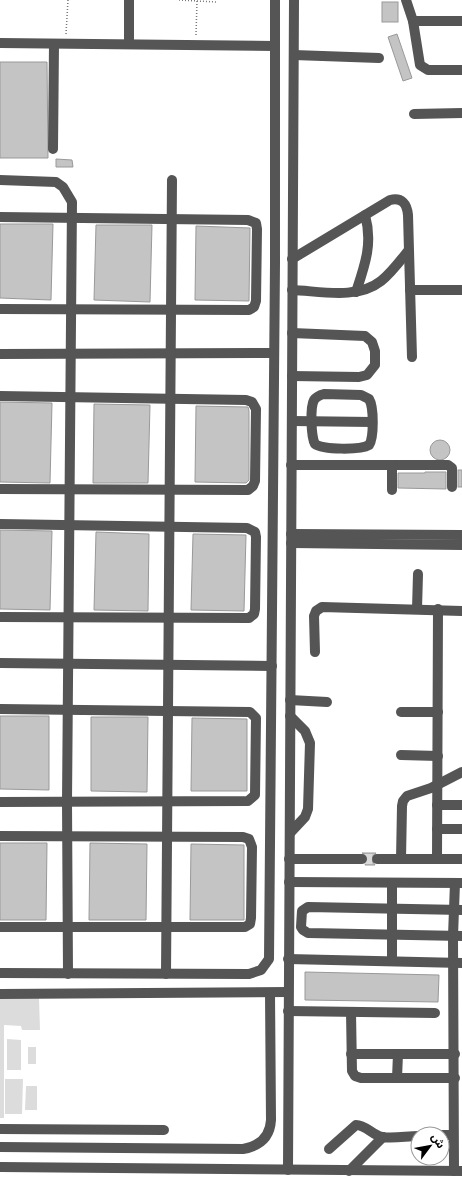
<svg xmlns="http://www.w3.org/2000/svg" width="462" height="1178" viewBox="0 0 462 1178" font-family="Quicksand,'Noto Sans Arabic',sans-serif">
	<style>
		.green { fill: #dcdcdc }
		.building { fill: #c4c4c4; stroke: #999 }
		.lines { fill: none; stroke-linecap: round; stroke-linejoin: round }
		.minor-tunnel { stroke: #d9d9d9; stroke-width: 10; stroke-dasharray: 10 5; stroke-linecap: butt }
		.path { stroke: #777; stroke-width: 1.5; stroke-dasharray: 1 2; stroke-linecap: butt }
		.minor { stroke: #555; stroke-width: 10 }
	</style>
	<rect width="100%" height="100%" fill="#fff"/>
	<g class="green">
		<path d="M0 998H39L40 1030H22L21 1026 4 1025V1118H0Z"/>
		<path d="M7 1039 21 1040V1070H7Z"/>
		<rect x="28" y="1047" width="8" height="17"/>
		<path d="M5 1079H23L22 1114H5Z"/>
		<path d="M26 1086H37V1110H25Z"/>
	</g>
	<g class="building">
		<rect x="382" y="2" width="16" height="20"/>
		<path d="M397 34 412 78 403 81 388 37Z"/>
		<path d="M0 62H47L48 158H0Z"/>
		<path d="M56 159 72 160 73 167H56Z"/>
		<path d="M0 224H53L51 300 0 298Z"/>
		<path d="M96 225H152L150 302 94 300Z"/>
		<path d="M196 226 250 228 249 301 195 300Z"/>
		<path d="M0 402 52 403 50 483 0 482Z"/>
		<path d="M94 404 150 405 148 483H93Z"/>
		<path d="M196 406 248 407 249 411V480L246 483 195 482Z"/>
		<circle cx="440" cy="450" r="10"/>
		<rect x="458" y="470" width="4" height="17"/>
		<path d="M425 472H446V489L398 488V473H425Z"/>
		<path d="M0 530 52 531 50 610 0 609Z"/>
		<path d="M96 532 149 534 148 611 94 610Z"/>
		<path d="M193 534 246 535 244 611 191 610Z"/>
		<path d="M0 716H49V790L0 789Z"/>
		<path d="M91 717H148L147 792 91 791Z"/>
		<path d="M192 718 247 719V791H191Z"/>
		<path d="M0 843H47L46 920H0Z"/>
		<path d="M90 843 147 844 146 920H89Z"/>
		<path d="M191 844 244 845V920H190Z"/>
		<path d="M362 853H376L371 859 375 865H365L368 859 367 855Z"/>
		<path d="M305 972 439 975 438 1002 305 1000Z"/>
	</g>
	<g class="lines">
		<path class="minor-tunnel" d="M362 859H377"/>
		<g class="path">
			<path d="M179 0 216 2V0"/>
			<path d="M66 34 68 0"/>
			<path d="M196 35 197 1"/>
		</g>
		<g class="minor">
			<path d="M406 0 413 21 420 65 428 70H462"/>
			<path d="M413 21H462"/>
			<path d="M0 43 275 46"/>
			<path d="M129 44V0"/>
			<path d="M294 55 379 58"/>
			<path d="M414 114 462 113"/>
			<path d="M53 149 54 44"/>
			<path d="M0 180 56 182 63 187 72 202 67 802 68 974"/>
			<path d="M0 217 248 220 256 223 257 229 256 301 254 307 249 310 0 309"/>
			<path d="M292 259 390 200C402 197 407 204 408 215L412 357"/>
			<path d="M292 290C320 291 357 300 381 281 391 273 400 261 408 251"/>
			<path d="M410 290H462"/>
			<path d="M356 292C365 265 373 243 365 215"/>
			<path d="M0 354 274 353"/>
			<path d="M292 376 359 377 367 375 375 365V351L372 342 365 336 292 333"/>
			<path d="M324 394 361 395 369 399C374 407 374 438 369 445 361 450 323 450 315 444 311 437 310 407 314 400 316 397 320 395 324 394Z"/>
			<path d="M0 396 246 400 252 402 256 409 255 481 253 486 248 490 0 489"/>
			<path d="M292 421 372 422"/>
			<path d="M291 465H448L452 468V487"/>
			<path d="M392 490V465"/>
			<path d="M0 524 247 528 255 532 256 537 255 609 254 614 249 618 0 617"/>
			<path d="M291 534 462 535"/>
			<path d="M291 543 462 545"/>
			<path d="M417 609 418 574"/>
			<path d="M315 652 314 616 316 611 322 607 462 611"/>
			<path d="M0 663 272 666"/>
			<path d="M290 700 327 702"/>
			<path d="M0 709 250 712 256 718 255 795 248 801 0 802"/>
			<path d="M401 712H438"/>
			<path d="M401 755 438 756"/>
			<path d="M437 805H462"/>
			<path d="M437 829H462"/>
			<path d="M290 833 305 817 308 809 310 743 305 731 290 716"/>
			<path d="M0 836 243 837 249 839 252 847 251 918 250 924 245 927H0"/>
			<path d="M289 859H362"/>
			<path d="M377 859H462"/>
			<path d="M401 859 402 806 403 801 407 796 431 788 462 772"/>
			<path d="M437 859 438 609"/>
			<path d="M289 882 462 883"/>
			<path d="M392 883V961"/>
			<path d="M462 910 308 907 302 911 301 927 303 930 308 933 462 936"/>
			<path d="M288 959 462 963"/>
			<path d="M0 973 249 974 261 970 269 959 275 263V0"/>
			<path d="M166 974 172 180"/>
			<path d="M0 994 288 992"/>
			<path d="M288 1011 435 1013"/>
			<path d="M351 1012 352 1071 355 1076 361 1078H455"/>
			<path d="M351 1054H455"/>
			<path d="M397 1078 398 1054"/>
			<path d="M0 1129 164 1130"/>
			<path d="M442 1135H453"/>
			<path d="M0 1147 243 1149C260 1146 270 1137 271 1120L270 993"/>
			<path d="M329 1149 356 1125C366 1125 372 1135 382 1137 393 1139 407 1136 418 1136"/>
			<path d="M0 1167 462 1171"/>
			<path d="M288 1170 294 0"/>
			<path d="M349 1171 383 1137"/>
			<path d="M454 1171 453 936 455 883"/>
		</g>
	</g>
	<g transform="translate(430 1146) rotate(58)"><circle r="19" fill="#ffffff" stroke="#999999"/>
	<path d="M0-3L7 15L0 10L-7 15Z" fill="#000000"/>
	<text y="-6" font-size="11" font-weight="bold" text-anchor="middle" fill="#000000">ش</text>
	</g>
</svg>
